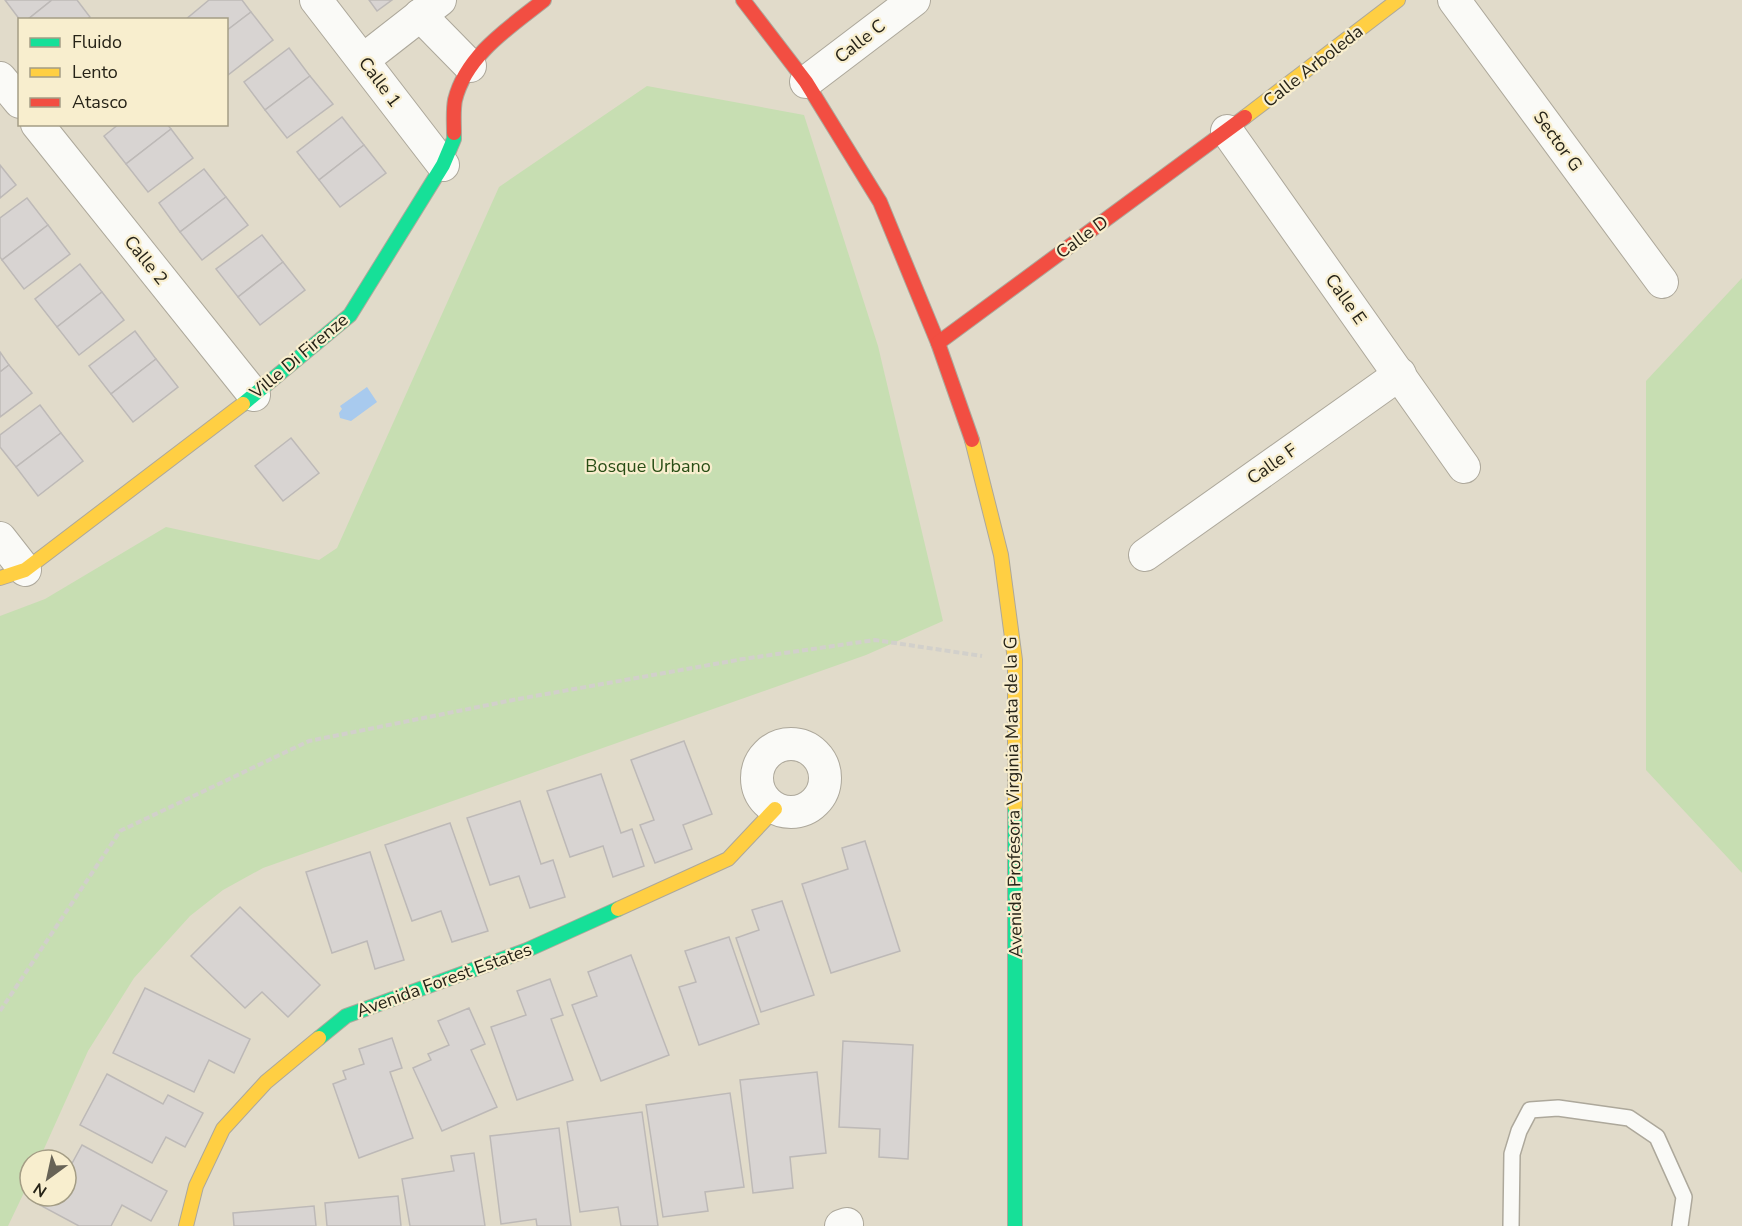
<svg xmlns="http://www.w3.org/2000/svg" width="1742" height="1226" viewBox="0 0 1742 1226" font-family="'Nunito Sans',sans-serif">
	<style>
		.green { fill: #c7deb2 }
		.water { fill: #a8caee }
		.building { fill: #d8d4d2; stroke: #bdb9b7; stroke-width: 1.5 }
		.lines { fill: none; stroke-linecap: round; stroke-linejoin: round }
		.lane-casing { stroke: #ada89b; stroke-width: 18 }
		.street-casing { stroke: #ada89b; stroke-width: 34 }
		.fast-casing { stroke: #ada89b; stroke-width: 16 }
		.slow-casing { stroke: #ada89b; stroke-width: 16 }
		.jam-casing { stroke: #ada89b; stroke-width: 16 }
		.path { stroke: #d2d0cb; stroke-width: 4; stroke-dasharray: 6 3; stroke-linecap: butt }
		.lane { stroke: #fafaf7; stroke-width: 15 }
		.street { stroke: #fafaf7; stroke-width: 32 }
		.fast { stroke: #16e098; stroke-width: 14 }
		.slow { stroke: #ffcf43; stroke-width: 14 }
		.jam { stroke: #f24e42; stroke-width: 14 }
		.labels { text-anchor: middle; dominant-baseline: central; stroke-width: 4.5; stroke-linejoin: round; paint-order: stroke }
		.street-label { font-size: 18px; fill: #262317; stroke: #f8eece }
		.park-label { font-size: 18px; fill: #284d15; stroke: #f8eece }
	</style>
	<rect width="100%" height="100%" fill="#e1dbca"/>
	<g class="green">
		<path d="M647 86 804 115 878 346 943 621 866 655 263 868 223 890 190 916 134 978 88 1051 39 1160H30V1180L8 1226H0V616L45 599 166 527 319 560 337 548 499 187Z"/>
		<path d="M1742 278V873L1646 770V381Z"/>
	</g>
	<path class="water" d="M367 387 377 402 351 421 340 418 339 413 342 409 340 406Z"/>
	<g class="building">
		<path d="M5 0H52L27 20H20Z"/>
		<path d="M52 0H77L90 17 86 20H27Z"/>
		<path d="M209 0H242L251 12 226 31V20H185Z"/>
		<path d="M369 0H392L377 11Z"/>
		<path d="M251 12 273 40 228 75 226 31Z"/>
		<path d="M289 48 310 76 265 110 244 82Z"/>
		<path d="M310 76 333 104 287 138 265 110Z"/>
		<path d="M342 117 364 145 319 180 297 152Z"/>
		<path d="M119 124H167L171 129 126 164 104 136Z"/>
		<path d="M171 129 193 158 148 192 126 164Z"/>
		<path d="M364 145 386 173 340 207 319 180Z"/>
		<path d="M0 165 16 185 0 198Z"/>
		<path d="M204 169 226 197 180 232 159 203Z"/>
		<path d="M226 197 248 225 202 260 180 232Z"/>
		<path d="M27 198 48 225 2 260 0 257V218Z"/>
		<path d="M48 225 70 254 24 289 2 260Z"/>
		<path d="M262 235 283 262 238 297 216 269Z"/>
		<path d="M283 262 305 290 260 325 238 297Z"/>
		<path d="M80 264 102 292 57 327 35 299Z"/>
		<path d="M102 292 124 320 79 355 57 327Z"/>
		<path d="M135 331 156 359 111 394 89 366Z"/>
		<path d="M0 352 9 365 0 372Z"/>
		<path d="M156 359 178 387 133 422 111 394Z"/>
		<path d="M9 365 32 393 0 417V372Z"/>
		<path d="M40 405 61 433 16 467 0 447V435Z"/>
		<path d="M61 433 83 461 38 496 16 467Z"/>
		<path d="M291 438 319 473 283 501 255 466Z"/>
		<path d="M684 741 712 814 683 825 692 849 655 863 640 825 654 820 631 760Z"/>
		<path d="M601 774 621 833 632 829 644 866 613 877 603 846 570 857 547 791Z"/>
		<path d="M520 801 541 864 553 860 565 897 530 908 519 876 490 885 467 818Z"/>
		<path d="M450 823 488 931 452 942 441 911 412 921 385 845Z"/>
		<path d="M865 841 900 951 831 973 802 884 848 869 842 848Z"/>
		<path d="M370 852 404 960 375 969 367 941 332 953 306 872Z"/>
		<path d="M782 901 814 995 761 1012 736 938 759 930 752 910Z"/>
		<path d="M240 907 320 985 288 1017 262 992 245 1008 191 956Z"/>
		<path d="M729 937 759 1024 699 1045 679 987 696 982 685 951Z"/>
		<path d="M631 955 669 1055 601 1081 572 1005 597 996 588 972Z"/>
		<path d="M550 979 563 1015 551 1019 573 1080 517 1100 491 1027 526 1015 517 991Z"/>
		<path d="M145 988 250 1039 234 1073 209 1060 194 1092 113 1053Z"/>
		<path d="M469 1008 485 1044 471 1050 497 1107 442 1131 413 1068 431 1060 428 1054 449 1045 438 1021Z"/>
		<path d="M392 1038 402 1068 390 1072 413 1138 359 1158 333 1084 346 1079 343 1071 364 1064 359 1049Z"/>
		<path d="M843 1041 913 1045 908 1159 879 1157 880 1129 839 1127Z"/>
		<path d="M817 1072 826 1153 790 1157 793 1188 753 1193 740 1080Z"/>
		<path d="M107 1074 163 1104 168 1095 203 1113 185 1147 166 1137 152 1163 80 1125Z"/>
		<path d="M730 1093 744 1187 705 1192 708 1211 663 1217 646 1105Z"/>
		<path d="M642 1112 658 1226H621L618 1207 580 1212 567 1122Z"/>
		<path d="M559 1128 571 1226H537L536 1219 501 1224 490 1136Z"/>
		<path d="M82 1145 167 1191 151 1221 122 1205 111 1226H79L36 1203 39 1196H66V1165L70 1167Z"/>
		<path d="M474 1153 485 1226H410L402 1179 454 1171 451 1156Z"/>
		<path d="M398 1196 401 1226H327L325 1203Z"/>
		<path d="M314 1206 316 1226H234L233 1213Z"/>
	</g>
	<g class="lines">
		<g class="lane-casing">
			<path id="lane" d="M1511 1226 1512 1154 1519 1131 1530 1110 1558 1108 1629 1118 1657 1137 1684 1197 1680 1226"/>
		</g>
		<g class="street-casing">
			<g id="street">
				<path d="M316 0 443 165"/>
				<path d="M1454 0 1662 282"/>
				<path d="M420 15 470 66"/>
				<path d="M363 60 440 0"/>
				<path d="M0 78 20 102"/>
				<path d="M806 82 914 0"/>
				<path d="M37 124 254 395"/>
				<path d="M1227 131 1464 467"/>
				<path d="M0 538 25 570"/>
				<path d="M1145 555 1400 374"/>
				<circle cx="791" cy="778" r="34"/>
				<path d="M841 1226 847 1224"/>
			</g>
		</g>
		<g class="fast-casing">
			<g id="fast">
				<path d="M243 404 350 315 443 165 454 139V133"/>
				<path d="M1015 806V1226"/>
				<path d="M319 1038 346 1016 527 950 618 909"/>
			</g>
		</g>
		<g class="slow-casing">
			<g id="slow">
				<path d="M1245 117 1398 0"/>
				<path d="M972 440 1001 555 1015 660V806"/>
				<path d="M0 578 25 570 243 404"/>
				<path d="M618 909 728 859 775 809"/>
				<path d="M186 1226 196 1186 223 1129 266 1082 319 1038"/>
			</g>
		</g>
		<g class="jam-casing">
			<g id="jam">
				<path d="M743 0 806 82 880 202 938 343 972 440"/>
				<path d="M454 133C454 122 453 110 455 100 466 55 510 27 544 0"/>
				<path d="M938 343 1245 117"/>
			</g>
		</g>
		<path class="path" d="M0 1011 120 831 309 741 518 699 743 659 875 640 982 656"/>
		<use href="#lane" class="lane"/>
		<use href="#street" class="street"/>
		<use href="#fast" class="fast"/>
		<use href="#slow" class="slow"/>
		<use href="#jam" class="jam"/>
	</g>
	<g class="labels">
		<g class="street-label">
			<text transform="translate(860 41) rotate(-38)">Calle C</text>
			<text transform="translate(1313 66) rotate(-38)">Calle Arboleda</text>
			<text transform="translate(380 82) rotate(53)">Calle 1</text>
			<text transform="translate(1558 141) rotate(54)">Sector G</text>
			<text transform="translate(1082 237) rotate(-36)">Calle D</text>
			<text transform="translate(146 260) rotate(51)">Calle 2</text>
			<text transform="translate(1346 299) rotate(55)">Calle E</text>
			<text transform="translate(299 356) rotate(-40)">Ville Di Firenze</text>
			<text transform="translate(1272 464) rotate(-35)">Calle F</text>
			<text transform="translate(1013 797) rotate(-91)">Avenida Profesora Virginia Mata de la G</text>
			<text transform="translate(444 980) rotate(-20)">Avenida Forest Estates</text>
		</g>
		<g class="park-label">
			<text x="648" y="466">Bosque Urbano</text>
		</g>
	</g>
	<rect x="18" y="18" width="210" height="108" fill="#f8eece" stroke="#a49d85" stroke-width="1.5"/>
	<rect x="30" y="38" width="30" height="9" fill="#16e098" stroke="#a49d85" stroke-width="1.5"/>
	<text x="72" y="48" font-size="18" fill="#262317">Fluido</text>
	<rect x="30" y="68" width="30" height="9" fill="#ffcf43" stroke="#a49d85" stroke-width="1.5"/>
	<text x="72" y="78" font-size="18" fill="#262317">Lento</text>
	<rect x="30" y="98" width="30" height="9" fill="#f24e42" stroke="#a49d85" stroke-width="1.5"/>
	<text x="72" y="108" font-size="18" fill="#262317">Atasco</text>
	<g transform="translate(48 1178) rotate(213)"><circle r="28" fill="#f8eece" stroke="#a49d85" stroke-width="1.5"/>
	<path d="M0-4.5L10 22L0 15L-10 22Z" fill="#676356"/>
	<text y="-9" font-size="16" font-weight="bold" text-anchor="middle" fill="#262317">N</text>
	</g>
</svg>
